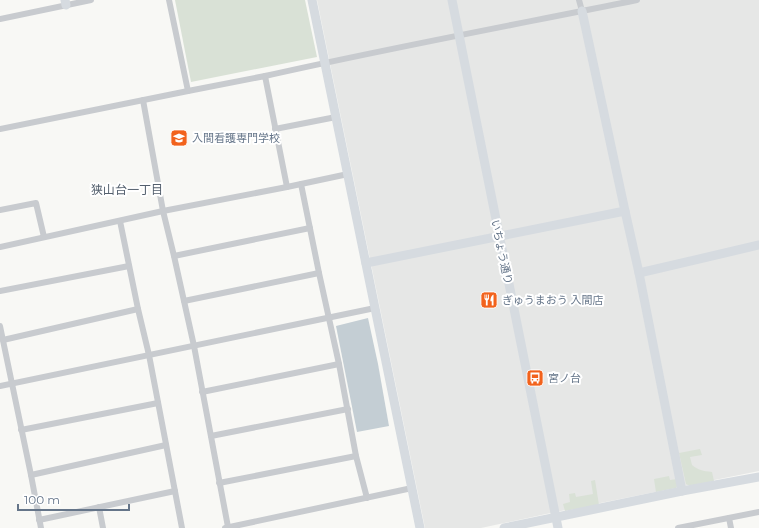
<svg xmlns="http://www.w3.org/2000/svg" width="759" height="528" viewBox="0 0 759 528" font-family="Montserrat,'Noto Sans JP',sans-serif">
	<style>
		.built { fill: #e6e7e6 }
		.green { fill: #d9e1d6 }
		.water { fill: #c4ced4 }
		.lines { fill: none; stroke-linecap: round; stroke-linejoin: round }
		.street { stroke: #c8cbcf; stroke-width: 6 }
		.secondary { stroke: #d6dbe0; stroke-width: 9 }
		.labels { text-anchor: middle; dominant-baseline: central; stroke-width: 4; stroke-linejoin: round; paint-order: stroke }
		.poi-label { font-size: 11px; fill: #657589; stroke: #fff; text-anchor: start }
		.street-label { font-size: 11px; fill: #657589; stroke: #fff }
		.neighbourhood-label { font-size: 12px; fill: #535f6d; stroke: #fff }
	</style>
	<rect width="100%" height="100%" fill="#f8f8f5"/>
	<path class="built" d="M317 0H759V471L546 514 481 528H425Z"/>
	<g class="green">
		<path d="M175 0H305L317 57 191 82Z"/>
		<path d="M700 449 702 455 690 457 692 465C698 470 703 471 712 472L714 481 690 486 686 484 679 453Z"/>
		<path d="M669 476 670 480 677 479 678 485 676 488 656 492 654 479Z"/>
		<path d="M595 480 599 505 565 511 563 504 570 502 569 494 575 493 576 497 593 494 591 481Z"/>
	</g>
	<path class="water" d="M368 318 378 364 389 426 357 432 336 326Z"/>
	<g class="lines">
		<g class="street">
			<path d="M169 0 188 91 265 76 287 187"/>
			<path d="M579 0 582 11"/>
			<path d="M0 19 91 0"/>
			<path d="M265 76C389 48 513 25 637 0"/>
			<path d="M143 100 163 211 174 256 194 346 228 527"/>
			<path d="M0 129 188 91"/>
			<path d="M275 129 336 117"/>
			<path d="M301 184 319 273 339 364 356 456 367 498"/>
			<path d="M0 210 36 203 44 237"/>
			<path d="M120 221 138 309 149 355 182 528"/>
			<path d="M0 247 163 211 287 187 348 174"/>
			<path d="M174 256 310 228"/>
			<path d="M0 291 129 266"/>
			<path d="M184 301 319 273"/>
			<path d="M0 326 31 475 41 528"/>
			<path d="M3 340 138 309"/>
			<path d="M0 386 375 308"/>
			<path d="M202 392 339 364"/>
			<path d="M21 430 158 403"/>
			<path d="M211 436 348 409"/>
			<path d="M31 475 166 445"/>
			<path d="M219 483 356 456"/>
			<path d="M99 507 103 528"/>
			<path d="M729 518 731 528"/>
			<path d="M39 520 175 491"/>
			<path d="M225 528 412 488"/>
			<path d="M678 528 759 512"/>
		</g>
		<g class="secondary">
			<path d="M65 0 66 5"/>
			<path d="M312 0 420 528"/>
			<path d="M452 0 558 528"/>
			<path d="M582 11 625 211"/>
			<path d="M366 263 625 211 639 273 759 245"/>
			<path d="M639 273 682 491"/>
			<path d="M504 528 682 491 759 477"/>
		</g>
	</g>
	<defs>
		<g id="university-square" transform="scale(0.9)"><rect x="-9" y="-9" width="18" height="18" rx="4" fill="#f2621c" stroke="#fff"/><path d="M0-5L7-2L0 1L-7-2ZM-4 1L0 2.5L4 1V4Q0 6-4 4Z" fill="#fff"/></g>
		<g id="restaurant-square" transform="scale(0.9)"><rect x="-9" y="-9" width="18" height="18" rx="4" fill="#f2621c" stroke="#fff"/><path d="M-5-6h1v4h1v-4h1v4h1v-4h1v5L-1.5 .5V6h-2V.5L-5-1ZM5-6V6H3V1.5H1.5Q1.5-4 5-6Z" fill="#fff"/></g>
		<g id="bus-square" transform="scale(0.9)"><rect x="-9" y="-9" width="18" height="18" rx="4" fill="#f2621c" stroke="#fff"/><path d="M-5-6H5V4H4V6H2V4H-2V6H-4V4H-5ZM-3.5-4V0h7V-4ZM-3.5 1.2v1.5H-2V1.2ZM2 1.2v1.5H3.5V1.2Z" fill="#fff"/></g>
	</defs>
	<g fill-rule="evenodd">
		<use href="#university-square" x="179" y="138"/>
		<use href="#restaurant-square" x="489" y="300"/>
		<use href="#bus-square" x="535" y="378"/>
	</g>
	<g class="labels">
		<g class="poi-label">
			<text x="192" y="138">入間看護専門学校</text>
			<text x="502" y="300">ぎゅうまおう 入間店</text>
			<text x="548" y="378">宮ノ台</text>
		</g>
		<g class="street-label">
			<text transform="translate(502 252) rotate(78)">いちょう通り</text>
		</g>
		<g class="neighbourhood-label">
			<text x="127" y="189">狭山台一丁目</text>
		</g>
	</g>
	<path d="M18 504v6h111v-6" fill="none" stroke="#657589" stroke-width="2"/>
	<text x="24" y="504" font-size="12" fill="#657589" stroke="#ffffff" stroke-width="3" paint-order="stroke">100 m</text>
</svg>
